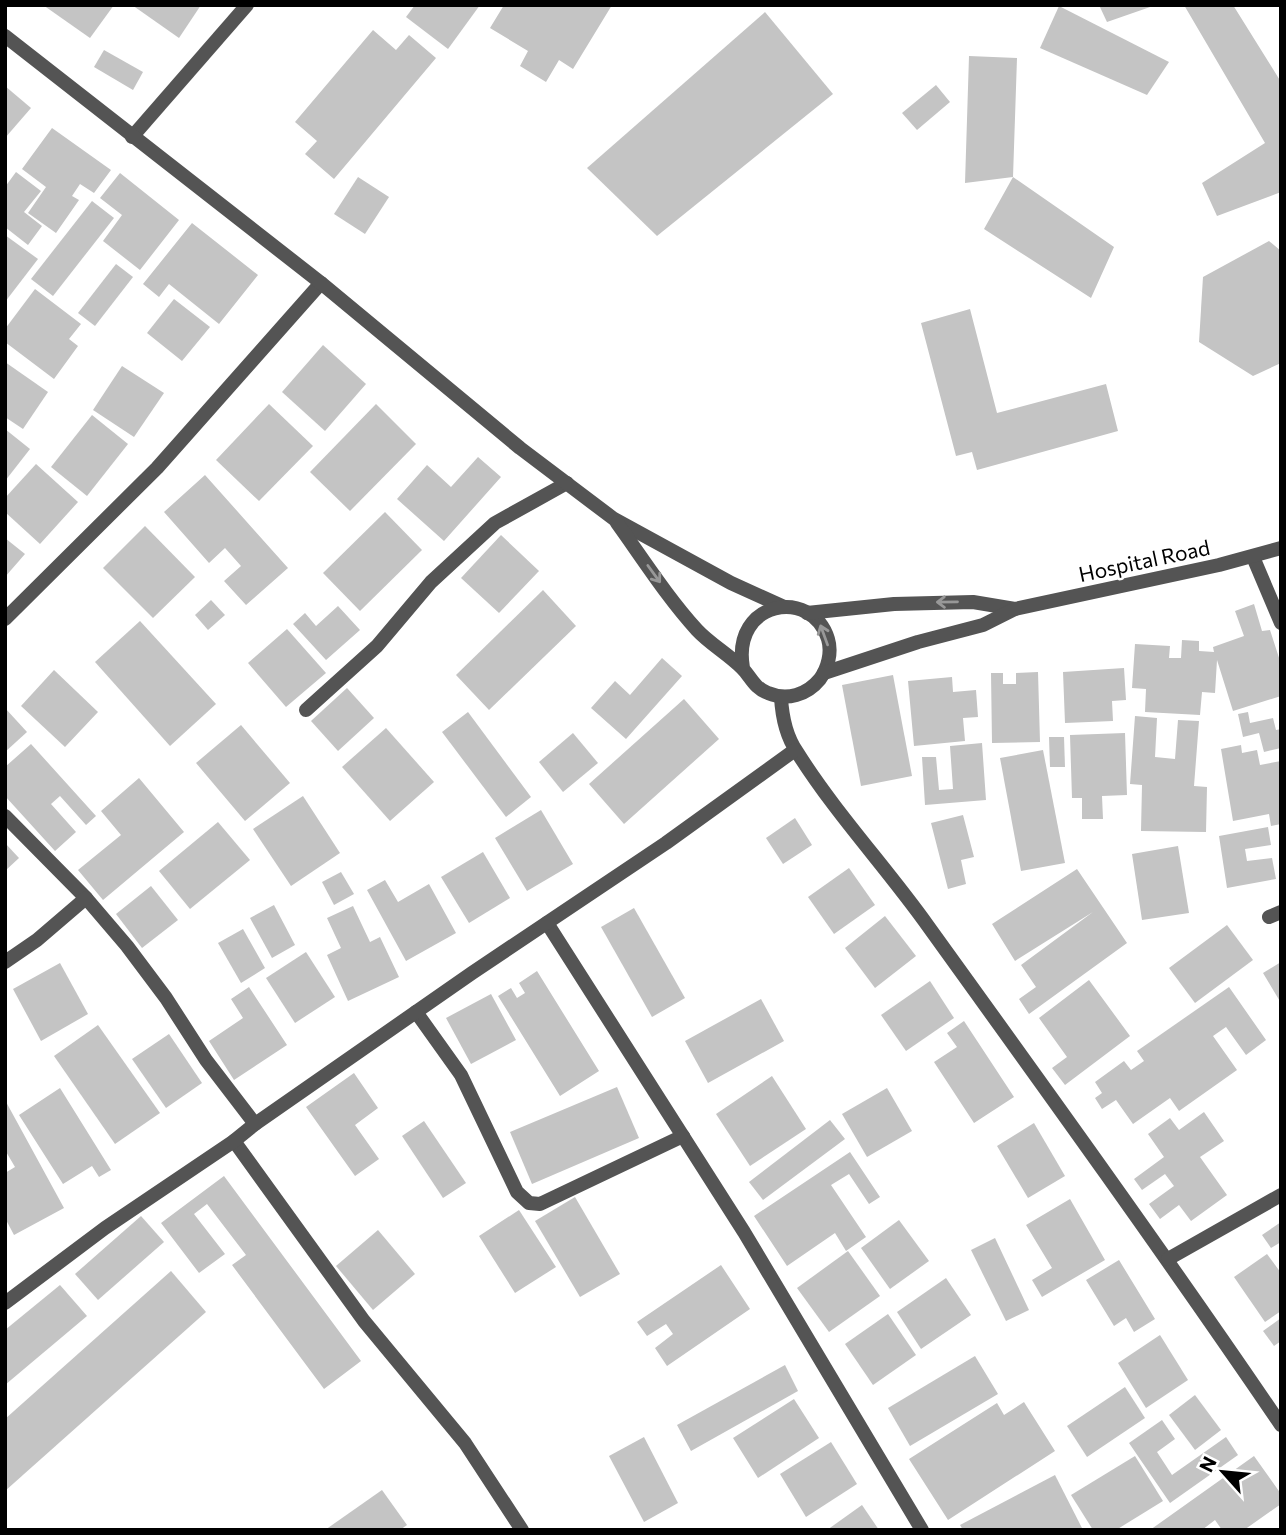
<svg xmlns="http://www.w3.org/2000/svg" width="1286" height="1535" viewBox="0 0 1286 1535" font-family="Commissioner,sans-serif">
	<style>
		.building { fill: #c4c4c4 }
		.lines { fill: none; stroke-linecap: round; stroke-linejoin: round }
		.minor { stroke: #545454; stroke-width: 14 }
		.tertiary { stroke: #545454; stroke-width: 14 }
		.oneway { stroke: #989898 }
		.labels { text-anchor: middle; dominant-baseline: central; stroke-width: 5; stroke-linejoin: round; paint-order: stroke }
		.street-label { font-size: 21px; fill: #000; stroke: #fff }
	</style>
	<rect width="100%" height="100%" fill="#fff"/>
	<g class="building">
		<path d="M43 5H114L90 38Z"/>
		<path d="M132 5H201L179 38Z"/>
		<path d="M415 5H480L448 49 406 17Z"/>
		<path d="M504 5H612L573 69 559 60 546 82 520 66 528 51 490 28Z"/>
		<path d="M1099 5H1153V6L1107 22Z"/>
		<path d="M1184 5H1233L1281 82V192L1217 216 1202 183 1265 143Z"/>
		<path d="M1059 6 1169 62 1147 95 1040 48Z"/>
		<path d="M765 12 833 94 657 236 587 168Z"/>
		<path d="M373 30 396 50 409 35 436 58 334 179 305 154 317 141 295 122Z"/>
		<path d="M104 50 143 72 133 90 94 67Z"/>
		<path d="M969 56 1017 58 1013 177 1114 247 1091 298 984 229 1013 177 965 183Z"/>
		<path d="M936 85 950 102 917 130 902 113Z"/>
		<path d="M5 86 31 108 5 138Z"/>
		<path d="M52 128 111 170 94 193 80 184 72 196 79 200 56 233 28 213 46 187 22 169Z"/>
		<path d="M16 172 41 191 24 212 42 226 28 245 5 227V187Z"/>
		<path d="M120 173 179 220 140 270 103 241 122 215 100 198Z"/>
		<path d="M358 177 389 197 365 234 334 214Z"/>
		<path d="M92 201 114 218 53 296 31 279Z"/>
		<path d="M192 223 258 275 219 324 169 284 159 297 143 284Z"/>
		<path d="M5 235 38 259 5 302Z"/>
		<path d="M1269 241 1281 251V363L1253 376 1199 342 1203 277Z"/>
		<path d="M116 264 133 277 95 326 78 313Z"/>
		<path d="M35 289 81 324 69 339 78 346 54 379 5 342V329Z"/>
		<path d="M174 299 210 327 182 361 147 333Z"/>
		<path d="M970 309 997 413 1106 384 1118 431 977 470 972 452 956 456 921 323Z"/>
		<path d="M323 345 366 384 325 431 282 392Z"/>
		<path d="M5 362 48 392 23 429 5 417Z"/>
		<path d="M122 366 164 393 134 437 93 410Z"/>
		<path d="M269 404 313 446 259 501 216 460Z"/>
		<path d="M376 404 416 444 350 511 310 472Z"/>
		<path d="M92 415 128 444 87 496 51 467Z"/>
		<path d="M5 429 30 449 5 481Z"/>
		<path d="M478 457 501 477 444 541 397 499 427 465 451 487Z"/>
		<path d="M36 464 78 502 40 544 5 512V498Z"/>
		<path d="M205 475 288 568 246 605 224 581 241 566 225 548 209 563 164 512Z"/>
		<path d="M385 512 422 550 360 611 323 573Z"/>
		<path d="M145 526 195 577 153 618 103 568Z"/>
		<path d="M501 535 539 571 499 613 461 578Z"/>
		<path d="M5 538 25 554 5 577Z"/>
		<path d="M543 590 576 626 489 710 456 675Z"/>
		<path d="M211 600 225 615 208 630 195 615Z"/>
		<path d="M1254 604 1262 631 1270 630 1281 664V696L1233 711 1217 660 1215 693 1202 692 1200 715 1145 712 1146 689 1132 688 1135 644 1170 646 1169 658H1181L1182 640 1199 641V651L1214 652 1213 647 1244 636 1235 611Z"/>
		<path d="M338 606 360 630 326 660 293 624 305 613 316 626Z"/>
		<path d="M140 621 216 704 170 746 95 662Z"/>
		<path d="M287 629 326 673 286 707 248 663Z"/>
		<path d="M662 658 682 676 626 739 591 708 615 681 630 695Z"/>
		<path d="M1124 668 1126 700 1112 701 1113 721 1065 723 1063 672Z"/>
		<path d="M54 670 98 712 65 747 21 706Z"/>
		<path d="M1038 672 1040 742 992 743 991 673H1003V684H1016V673Z"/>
		<path d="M893 675 912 776 861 786 842 685Z"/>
		<path d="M952 677 953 692 976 690 978 717 963 718 965 741 914 746 908 681Z"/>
		<path d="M347 688 374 718 338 751 311 721Z"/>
		<path d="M684 699 719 739 624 824 589 784Z"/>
		<path d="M5 708 27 732 5 752Z"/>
		<path d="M468 712 531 797 506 817 442 732Z"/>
		<path d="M1248 712 1250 723 1273 718 1276 730 1281 729V748L1264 752 1259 733 1243 737 1238 714Z"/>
		<path d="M1135 716 1157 718 1155 757 1175 759 1178 720 1199 721 1194 786 1207 787 1206 832 1141 831 1142 785 1130 784Z"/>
		<path d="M241 725 290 783 245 821 196 763Z"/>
		<path d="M386 728 434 782 390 821 342 767Z"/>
		<path d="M573 733 598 763 563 792 539 762Z"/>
		<path d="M1125 733 1127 795 1102 796 1103 819H1082V798H1072L1070 735Z"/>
		<path d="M1049 737H1064L1065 767H1050Z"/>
		<path d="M982 743 986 800 925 805 922 757H936L939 790 953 789 950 746Z"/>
		<path d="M31 744 96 816 86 825 60 796 51 804 76 832 55 851 5 796V767Z"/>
		<path d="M1241 745 1242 753 1257 750 1260 765 1281 761V824L1271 826 1269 814 1233 821 1221 749Z"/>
		<path d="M1043 750 1065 863 1021 871 1000 758Z"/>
		<path d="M139 778 184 832 103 900 78 870 121 835 101 811Z"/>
		<path d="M303 796 340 853 291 886 253 829Z"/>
		<path d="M541 810 573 864 527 891 495 838Z"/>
		<path d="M963 815 974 857 961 860 966 884 948 889 931 823Z"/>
		<path d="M795 818 812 845 783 864 766 838Z"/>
		<path d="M218 822 250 860 190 909 159 871Z"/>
		<path d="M1268 827 1271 845 1245 849 1247 861 1272 858 1276 879 1227 888 1219 836Z"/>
		<path d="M5 843 19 858 5 871Z"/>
		<path d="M1178 846 1189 913 1142 920 1132 854Z"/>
		<path d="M483 852 510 898 469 923 441 877Z"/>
		<path d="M849 868 875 905 834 934 808 897Z"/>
		<path d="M1077 869 1127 943 1029 1014 1019 999 1036 987 1021 965 1093 912 1015 961 992 924Z"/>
		<path d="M341 872 354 894 334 905 322 882Z"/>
		<path d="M385 880 398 902 429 884 456 933 406 961 367 890Z"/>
		<path d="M151 886 178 920 142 948 116 914Z"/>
		<path d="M274 905 295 945 272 958 250 918Z"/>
		<path d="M353 906 370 942 380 937 399 977 348 1001 327 955 341 948 327 918Z"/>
		<path d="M634 908 685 998 652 1017 601 927Z"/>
		<path d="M885 916 916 956 875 988 845 948Z"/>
		<path d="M1227 925 1253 960 1195 1003 1169 968Z"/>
		<path d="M243 929 265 968 241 983 218 943Z"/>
		<path d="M306 952 335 997 295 1023 266 978Z"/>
		<path d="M1281 962V1003L1263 973Z"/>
		<path d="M60 963 88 1014 41 1041 13 989Z"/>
		<path d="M537 971 599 1071 560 1096 498 996 511 988 517 998 525 993 519 983Z"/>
		<path d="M1089 980 1130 1036 1065 1085 1052 1068 1067 1057 1039 1018Z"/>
		<path d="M930 981 954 1018 906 1051 881 1015Z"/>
		<path d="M249 987 287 1045 234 1080 209 1041 243 1018 231 999Z"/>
		<path d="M1229 987 1266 1040 1246 1055 1226 1027 1213 1036 1237 1070 1179 1111 1170 1098 1133 1124 1116 1100 1102 1109 1095 1098 1102 1093 1095 1082 1124 1061 1131 1070 1144 1061 1137 1051Z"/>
		<path d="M491 994 516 1040 471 1064 446 1018Z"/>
		<path d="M761 999 784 1041 708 1083 685 1041Z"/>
		<path d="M964 1021 1014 1097 974 1123 934 1062 957 1047 947 1033Z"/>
		<path d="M98 1025 160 1113 115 1144 54 1056Z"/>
		<path d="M169 1034 202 1083 166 1108 132 1059Z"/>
		<path d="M354 1073 378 1108 355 1125 379 1159 355 1176 306 1107Z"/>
		<path d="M772 1076 806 1129 750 1166 716 1114Z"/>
		<path d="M617 1087 639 1138 532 1184 510 1132Z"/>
		<path d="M60 1088 111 1170 99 1177 92 1166 63 1184 19 1115Z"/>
		<path d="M887 1088 912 1131 867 1157 842 1114Z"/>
		<path d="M5 1100 64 1208 14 1235 5 1218V1173L15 1167 5 1150Z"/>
		<path d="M1204 1112 1224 1141 1200 1157 1227 1195 1191 1221 1179 1205 1160 1219 1149 1204 1174 1186 1165 1174 1142 1190 1134 1179 1164 1157 1148 1134 1170 1118 1179 1130Z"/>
		<path d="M830 1120 845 1139 763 1200 749 1182Z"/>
		<path d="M424 1121 466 1183 443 1198 402 1136Z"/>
		<path d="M1034 1123 1065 1176 1028 1198 997 1146Z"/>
		<path d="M850 1152 880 1197 869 1204 849 1174 831 1185 866 1237 846 1251 835 1233 787 1266 754 1216Z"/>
		<path d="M224 1176 361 1361 324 1389 232 1265 246 1255 207 1204 194 1214 225 1254 199 1273 161 1223Z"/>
		<path d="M575 1197 620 1274 580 1297 535 1221Z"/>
		<path d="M1070 1199 1105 1260 1042 1297 1032 1280 1052 1268 1026 1225Z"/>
		<path d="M519 1210 556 1267 515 1293 479 1236Z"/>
		<path d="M141 1216 164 1242 98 1300 75 1274Z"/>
		<path d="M899 1220 929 1261 890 1289 861 1248Z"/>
		<path d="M1281 1222V1242L1271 1248 1262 1235Z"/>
		<path d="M378 1230 415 1274 373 1310 336 1266Z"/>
		<path d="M995 1238 1029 1310 1006 1321 971 1250Z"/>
		<path d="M848 1251 880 1296 829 1332 797 1288Z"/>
		<path d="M1267 1254 1281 1273V1311L1265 1322 1234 1277Z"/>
		<path d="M1119 1260 1155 1319 1134 1332 1126 1318 1114 1326 1086 1280Z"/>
		<path d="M721 1265 750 1309 667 1366 655 1348 673 1334 666 1324 647 1336 637 1322Z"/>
		<path d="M171 1271 206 1312 5 1491V1419Z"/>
		<path d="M946 1278 971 1315 921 1349 897 1312Z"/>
		<path d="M60 1285 87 1316 5 1385V1330Z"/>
		<path d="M888 1314 916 1355 873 1385 845 1344Z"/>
		<path d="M1281 1318V1341L1274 1346 1263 1331Z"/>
		<path d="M1160 1335 1188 1380 1146 1408 1118 1363Z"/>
		<path d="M975 1356 998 1394 910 1446 888 1408Z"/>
		<path d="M785 1365 798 1391 691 1451 677 1425Z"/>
		<path d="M1125 1387 1145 1418 1087 1457 1067 1426Z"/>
		<path d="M1195 1395 1221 1430 1195 1450 1169 1415Z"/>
		<path d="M794 1399 819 1438 758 1478 733 1438Z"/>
		<path d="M1024 1402 1055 1451 948 1520 909 1459 997 1403 1004 1415Z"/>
		<path d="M1162 1420 1175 1439 1157 1452 1172 1475 1226 1437 1238 1455 1170 1503 1129 1443Z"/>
		<path d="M644 1437 678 1503 644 1522 609 1456Z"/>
		<path d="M831 1442 857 1484 806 1517 780 1474Z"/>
		<path d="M1135 1456 1163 1501 1116 1530H1093L1071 1495Z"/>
		<path d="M1254 1456 1281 1494V1504L1244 1530H1222L1215 1520 1202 1530H1150Z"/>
		<path d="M1055 1475 1083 1530H963L960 1525Z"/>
		<path d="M382 1490 407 1525 400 1530H325Z"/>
		<path d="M862 1505 879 1530H827Z"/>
	</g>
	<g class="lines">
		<g class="minor">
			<path d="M132 137 247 5"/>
			<path d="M1253 557 1281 623"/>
			<path d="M5 619 157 468 321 283"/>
			<path d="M781 697C782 716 786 736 797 752 836 814 886 867 928 926 1047 1091 1166 1256 1281 1425"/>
			<path d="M306 710 377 646 431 582 495 523 567 483"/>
			<path d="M5 816 86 898 127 946 166 998 206 1060 255 1124"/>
			<path d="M1269 917 1281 912"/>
			<path d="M547 923 744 1232 922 1530"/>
			<path d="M5 962 37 940 86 898"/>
			<path d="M416 1012 461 1075 517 1192 529 1203 540 1204 683 1136"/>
			<path d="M234 1141 364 1321 465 1443 522 1530"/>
			<path d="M1168 1259 1281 1195"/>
			<path d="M5 1303 105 1228 234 1141 255 1124 472 973 666 843 795 750"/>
		</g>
		<g class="tertiary">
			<path d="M5 36 321 283 520 448 614 519 731 583 784 607"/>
			<path d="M617 523C643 559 667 597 697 630 710 644 728 654 742 668 751 677 754 688 768 693 787 701 807 695 820 679 828 668 832 652 828 639 812 587 731 600 743 668"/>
			<path d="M807 613 894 604 973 602 1015 609"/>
			<path d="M824 673 918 642 983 625 1015 609 1219 565 1281 548"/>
		</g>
	</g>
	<defs><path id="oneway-shaft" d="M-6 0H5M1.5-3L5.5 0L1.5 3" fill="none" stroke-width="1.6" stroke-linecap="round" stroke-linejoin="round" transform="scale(1.75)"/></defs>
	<g class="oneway">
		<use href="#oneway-shaft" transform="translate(654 574) rotate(54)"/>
		<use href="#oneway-shaft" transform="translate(947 602) rotate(179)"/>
		<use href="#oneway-shaft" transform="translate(824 635) rotate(-110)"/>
	</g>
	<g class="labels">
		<g class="street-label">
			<text transform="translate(1144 560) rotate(-12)">Hospital Road</text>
		</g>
	</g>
	<rect width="1286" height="1535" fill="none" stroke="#000000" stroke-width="14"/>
	<g transform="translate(1223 1472) rotate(297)" stroke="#ffffff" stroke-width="5" paint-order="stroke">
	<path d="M0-5L12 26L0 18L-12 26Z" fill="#000000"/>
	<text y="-10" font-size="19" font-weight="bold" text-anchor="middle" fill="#000000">N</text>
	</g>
</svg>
